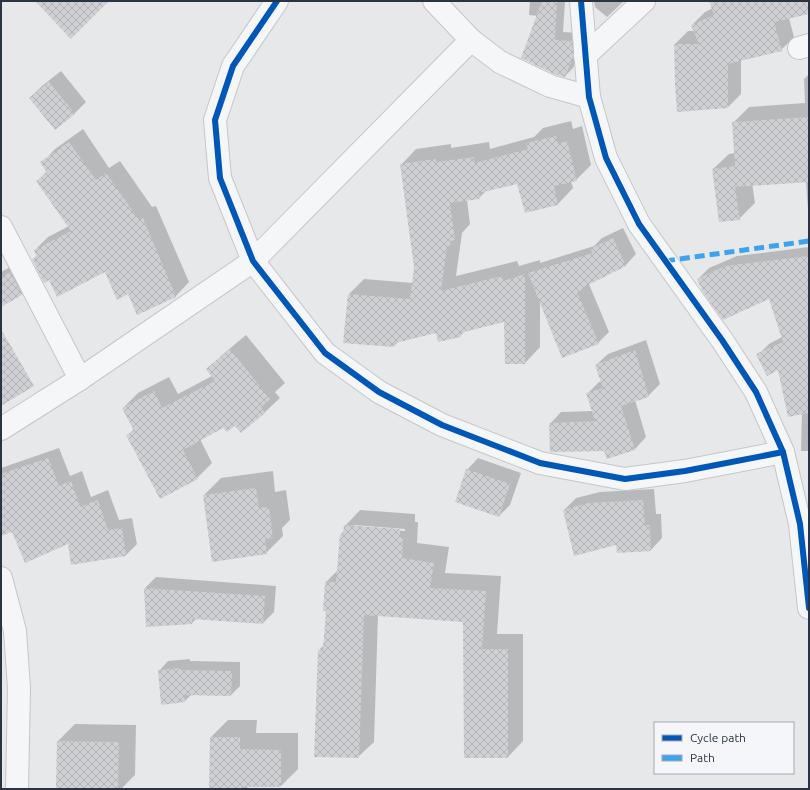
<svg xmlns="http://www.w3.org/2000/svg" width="810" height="790" viewBox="0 0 810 790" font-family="Ubuntu,sans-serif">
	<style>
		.shadow { fill: #0003; fill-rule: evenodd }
		.building { fill: url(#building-cross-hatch) }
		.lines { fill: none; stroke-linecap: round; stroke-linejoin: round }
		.minor-casing { stroke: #c4c6c8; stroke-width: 24 }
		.minor { stroke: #f5f6f7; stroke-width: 22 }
		.quiet { stroke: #3ea3ec; stroke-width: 5; stroke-dasharray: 10 5; stroke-linecap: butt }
		.cycleway-casing { stroke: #f4f6f9; stroke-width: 8 }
		.cycleway { stroke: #0057b8; stroke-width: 6 }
	</style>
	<defs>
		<pattern id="building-cross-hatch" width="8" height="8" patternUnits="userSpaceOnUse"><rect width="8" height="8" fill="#ced0d3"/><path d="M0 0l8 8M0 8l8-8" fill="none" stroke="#b1b3b6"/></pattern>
	</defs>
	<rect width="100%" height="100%" fill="#e6e8ea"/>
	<g class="shadow">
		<path d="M530 1H565L563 32 580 33 581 48 573 68 565 76 538 16 529 15Z"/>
		<path d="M594 1H624L607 17 595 7Z"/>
		<path d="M710 1H809V13L789 18 794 37 781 50 741 60V94L728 107 675 44 688 31H695L692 25 705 12 713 8Z"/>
		<path d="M61 71 86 102 74 114 30 98 42 86Z"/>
		<path d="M809 74V139L751 176 755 203 739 219 713 169 729 154 735 153 733 123 749 107 805 103 804 79Z"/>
		<path d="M571 121 573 129 582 126 591 165 576 180 571 181 573 188 558 204 518 183 487 190 479 198 467 200 470 224 462 233 456 276 517 261 519 266 540 260V263L594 246 602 238 623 228 636 254 626 265 589 284 609 332 598 343 540 302V347L525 363 505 321 465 331 460 336 437 332 398 342 394 346 349 294 364 279 413 283 415 267 401 165 416 149 451 144V148L489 142 490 149 534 137 543 128Z"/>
		<path d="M83 129 109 168 120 161 152 207 156 206 189 282 176 296 138 313 129 293 105 271 49 278 33 260 37 255 35 250 48 237 69 226 38 181 47 171 42 163 55 149Z"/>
		<path d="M809 166V209H808L805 170Z"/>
		<path d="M809 247V451H801L802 413 779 369 758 355 769 344 782 337 769 298 698 279 709 268 737 256Z"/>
		<path d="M22 261 33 283 22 294 1 306V272Z"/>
		<path d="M246 335 285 383 275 392 280 398 265 412 241 432 235 424 224 427 200 439 212 463 197 478 128 435 134 429 123 408 138 393 169 377 178 394 212 376 207 370 222 355Z"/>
		<path d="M646 340 660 384 648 396 635 400 646 437 635 449 605 450 550 424 561 412 593 411 587 394 599 382 602 381 596 365 608 354Z"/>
		<path d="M59 448 70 476 82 471 91 497 108 490 119 520 132 518 137 544 126 555 13 530 1 534V468Z"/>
		<path d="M478 458 521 473 510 505 499 516 467 470Z"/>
		<path d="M273 471 275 492 286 490 290 520 282 528 283 536 266 553 204 495 221 478Z"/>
		<path d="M654 489 656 514H661L662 538 651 550 617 544 564 510 576 498 600 492Z"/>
		<path d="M360 510 415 514V522H418L417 543 449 547 445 573 501 576 497 634H523V741L508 757 464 621 378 615 374 742 358 757 319 650 324 645 327 610 326 582 338 570 341 534 344 531 345 526ZM354 525 405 529V531L354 527Z"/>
		<path d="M156 577 276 586 274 612 263 623 197 618 192 623 145 588Z"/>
		<path d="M190 659V661L240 662V686L231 695 192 694 184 702 159 671 168 661Z"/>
		<path d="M228 720H257L256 733H298V769L281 786H249L246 789H210L211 737Z"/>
		<path d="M75 724 136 725 135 775 121 789H57L58 741Z"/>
	</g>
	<g class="building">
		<path d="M35 1H109L71 39Z"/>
		<path d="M542 1H557L555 40 572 41 573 57 565 77 554 74 521 58Z"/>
		<path d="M709 1H809V14L774 22 782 51 728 64V108L677 112 675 84 674 44H699L691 25 714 15Z"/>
		<path d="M49 82 75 114 55 130 29 98Z"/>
		<path d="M809 117V182L735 187 740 220 719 222 712 169 735 166 732 122Z"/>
		<path d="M556 136 558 144 567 141 577 181 554 186 558 205 525 213 517 184 479 193 480 199 450 203 455 240 450 241 451 246H447L441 291 502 276 503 281 525 274V364H505L504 322 460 333 461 337 438 342 436 333 395 343 394 347 343 343 348 294 410 299 414 267 400 164 436 159V162L474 157 475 163 528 149 526 143Z"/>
		<path d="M69 142 96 180 106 173 139 220 143 218 176 297 137 315 128 294 117 300 105 272 57 297 49 280 44 283 32 259 37 257 34 250 71 231 36 181 47 173 40 162Z"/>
		<path d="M613 238 626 266 582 288 583 290 577 292 599 344 562 358 528 273 593 253 590 249Z"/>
		<path d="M809 256V413L788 417 778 370 767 376 756 354 783 342 769 299 723 320 703 292 697 279 725 266Z"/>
		<path d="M10 272 22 295 1 307V277Z"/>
		<path d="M1 329 34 386 1 406Z"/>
		<path d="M230 349 270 399 261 407 265 413 241 433 235 426 227 432 223 428 183 450 198 479 160 499 126 435 134 431 122 408 154 391 162 408 215 381 206 369Z"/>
		<path d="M635 350 649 397 621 406 635 450 607 459 604 451 550 452 549 423 595 421 586 393 603 388 595 365Z"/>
		<path d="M48 458 59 486 71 481 80 507 98 500 108 530 122 528 126 556 71 565 68 544 25 563 12 532 1 536V474Z"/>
		<path d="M466 469 510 484 499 517 455 502Z"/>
		<path d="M256 488 259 508 269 507 273 538 265 539 267 554 212 562 203 495Z"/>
		<path d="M643 500 645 525H650L651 551 617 553 616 545 574 556 563 510 588 503Z"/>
		<path d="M344 525 400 529V537L403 538 402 558 434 563 430 588 486 591 482 649H508V758H464L463 622 364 615 359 758 314 757 318 650H323L326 611H323L325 582H336L340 534H343Z"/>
		<path d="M144 588 265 596 263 624 192 619V624L146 627Z"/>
		<path d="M181 668V670L232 671 231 696 184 695 185 702 161 705 158 670Z"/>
		<path d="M210 737H240V749L281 750V787H242V789H209Z"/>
		<path d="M57 741 119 742 118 789H56Z"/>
	</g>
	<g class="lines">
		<g class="minor-casing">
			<g id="minor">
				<path d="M277 1 233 66 215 120 220 178 253 261 325 353 379 392 442 425 540 463 625 479 685 471 783 452"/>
				<path d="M434 1 471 40 500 62 550 86 589 97"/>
				<path d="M581 1 589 97 606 158 639 224 722 340 756 392 783 452 800 524 809 608"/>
				<path d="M799 48 809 45"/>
				<path d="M585 56 644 1"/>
				<path d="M1 227 80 379"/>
				<path d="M1 429 80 379 253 261 471 40"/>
				<path d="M1 578 15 631 19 688 17 789"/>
			</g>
		</g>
		<use href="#minor" class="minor"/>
		<path class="quiet" d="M665 261 809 241"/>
		<g class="cycleway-casing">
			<g id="cycleway">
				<path d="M277 1 233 66 215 120 220 178 253 261 325 353 379 392 442 425 540 463 625 479 685 471 783 452"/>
				<path d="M581 1 589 97 606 158 639 224 722 340 756 392 783 452 800 524 809 608"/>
			</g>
		</g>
		<use href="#cycleway" class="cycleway"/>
	</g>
	<rect width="810" height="790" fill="none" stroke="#2b3445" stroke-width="4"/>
	<rect x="654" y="722" width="140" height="52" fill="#f4f6f9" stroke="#a4a8b1"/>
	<rect x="662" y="735" width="20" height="6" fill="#0057b8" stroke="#a4a8b1"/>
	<text x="690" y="742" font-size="12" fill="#2b3445">Cycle path</text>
	<rect x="662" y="755" width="20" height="6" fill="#3ea3ec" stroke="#a4a8b1"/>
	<text x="690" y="762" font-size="12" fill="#2b3445">Path</text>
</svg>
